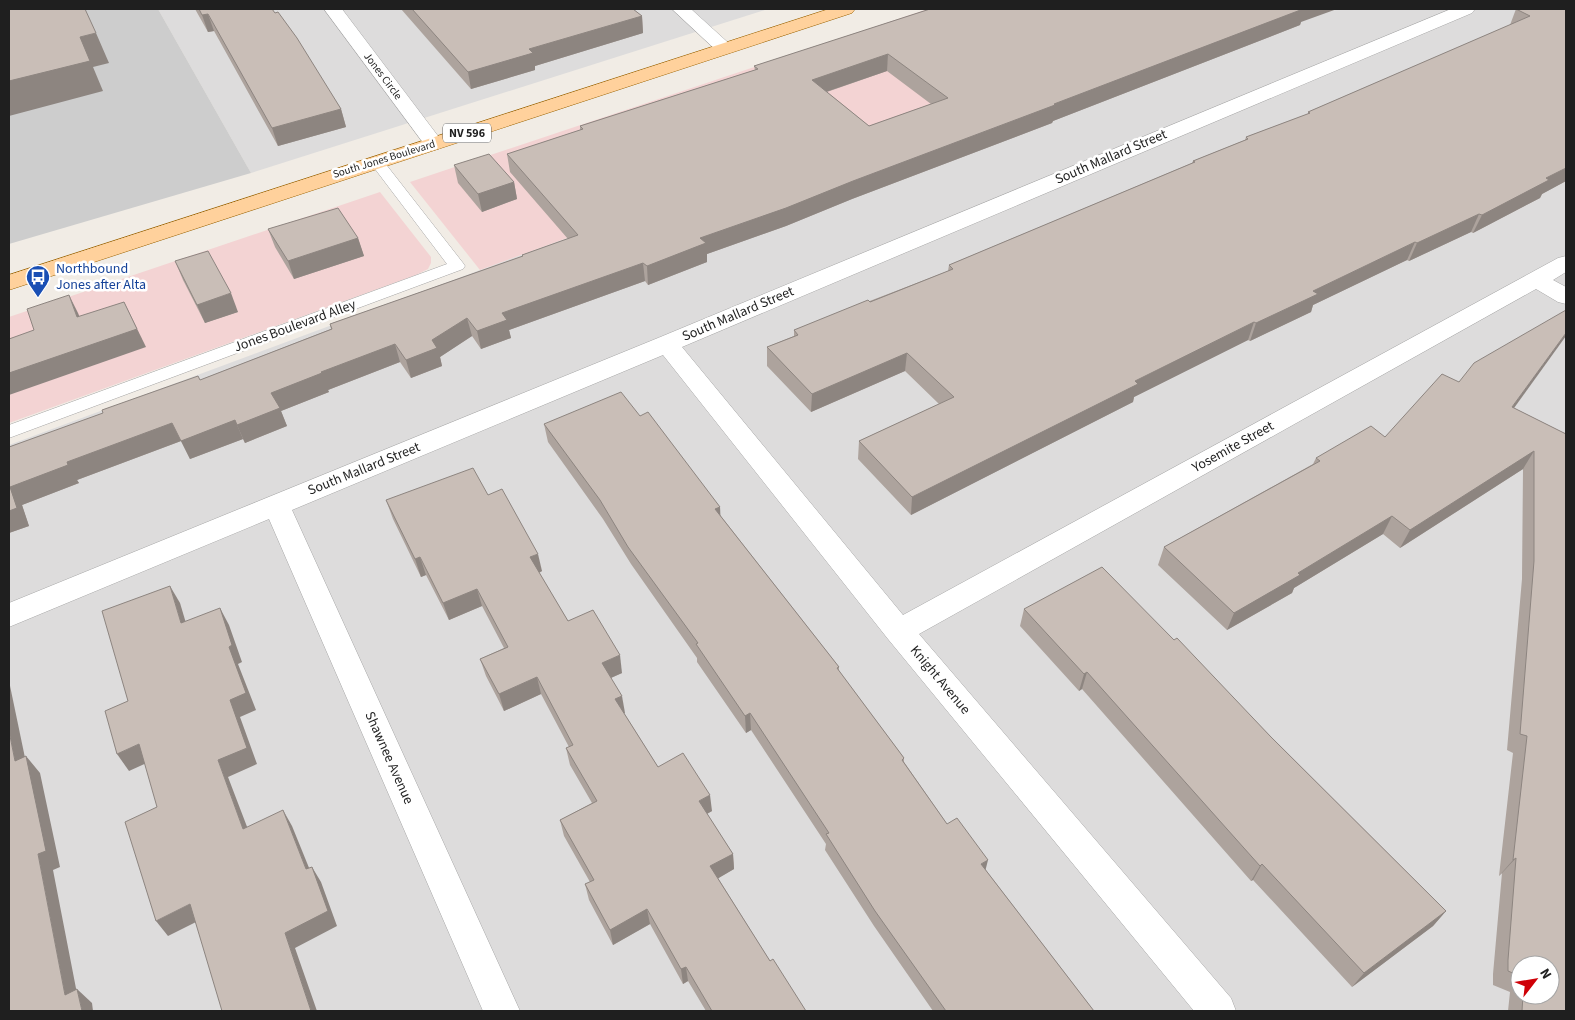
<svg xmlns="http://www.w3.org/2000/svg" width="1575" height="1020" viewBox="0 0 1575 1020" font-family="'Source Sans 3',sans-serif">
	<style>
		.residential { fill: #dddcdc; fill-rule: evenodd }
		.commercial { fill: #f3d3d3 }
		.religious { fill: #cdcdcd }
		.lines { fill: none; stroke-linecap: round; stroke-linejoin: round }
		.lane-casing { stroke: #a6a6a6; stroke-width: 1 }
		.street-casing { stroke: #a6a6a6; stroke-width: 1 }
		.primary-casing { stroke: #9b6200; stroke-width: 1 }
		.lane { fill: #fff; fill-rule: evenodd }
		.street { fill: #fff; fill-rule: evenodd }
		.primary { fill: #ffd19c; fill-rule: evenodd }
		.wall { fill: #ada39d; fill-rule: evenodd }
		.shaded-wall { fill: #8d8580 }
		.building { fill: #c9beb7; stroke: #8d8580; fill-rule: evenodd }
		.labels { text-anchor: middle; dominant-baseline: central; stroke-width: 5; stroke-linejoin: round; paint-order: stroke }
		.far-street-label { font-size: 11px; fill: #1f1f1f; stroke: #fff }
		.shield { fill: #fff; stroke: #626262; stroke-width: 1 }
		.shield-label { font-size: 12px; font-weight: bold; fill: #1f1f1f }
		.street-label { font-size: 14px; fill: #1f1f1f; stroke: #fff }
		.transit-label { font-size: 14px; fill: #164399; stroke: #fff; text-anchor: start }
	</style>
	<rect width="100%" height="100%" fill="#f1ece5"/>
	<g class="residential">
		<path d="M158 9H768L251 173Z"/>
		<path d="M1191 9H1566V1011H9V445L480 270ZM1520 965H1550V995H1520Z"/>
	</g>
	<g class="commercial">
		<path d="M928 9H1191L480 270 410 182Z"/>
		<path d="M380 192 431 257V263L428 269 416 275 9 423V317Z"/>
	</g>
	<path class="religious" d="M9 9H158L251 173 9 244Z"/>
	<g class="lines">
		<g class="lane-casing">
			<path id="lane" d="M376 157 381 158 463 263 465 266 463 269 9 438V425L447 264 369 161 371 158Z"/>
		</g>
		<g class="street-casing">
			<g id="street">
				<path d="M324 9H342L441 140 444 144 441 148 434 150 427 148Z"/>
				<path d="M672 9H691L734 48 732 52 725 54 718 52Z"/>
				<path d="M1451 9H1475L1472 13 682 347 903 615 1558 258 1566 256V272L1553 280 1566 287V304L1558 302 1536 289 919 634 1231 998 1236 1011H1194L888 639 663 355 292 510 520 1011H483L269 519 9 627V603L658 338Z"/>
			</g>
		</g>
		<g class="primary-casing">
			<path id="primary" d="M829 9H855L852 13 9 290V275Z"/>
		</g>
		<use href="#lane" class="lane"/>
		<use href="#street" class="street"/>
		<use href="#primary" class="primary"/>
	</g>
	<g class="wall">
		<path d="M195 9H272L341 109 346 127 278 146 214 31 208 32Z"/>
		<path d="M401 9H633L642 16 643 33 535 66V70L471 89Z"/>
		<path d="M930 9 1301 22 1300 25 1053 121 1052 123 852 199 786 226 707 254V262L648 285 645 281 509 330 511 338 481 349 472 336 440 357 442 366 411 378 400 362 328 390 329 392 281 411 287 426 245 443 243 439 190 459 181 441 77 480 79 483 22 505 29 526 9 533V447L200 380 331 329 330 324 523 256 522 255 568 239 510 172 507 154 580 130V126L755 70 754 66ZM887 71 931 104 869 126 827 92Z"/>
		<path d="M1516 9H1566V181L1542 194 1540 198 1473 233 1471 232 1409 261 1407 260 1313 305 1311 312 1250 341 1248 340 1134 397 1133 402 911 515 858 459 859 441 939 404 905 371 811 412 767 366V347L794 336V330L948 271 949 265 1192 163 1193 161 1245 140 1246 137 1308 114V112L1510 25Z"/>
		<path d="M454 165 514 182 517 199 482 212 458 183Z"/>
		<path d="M268 229 358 238 364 256 294 279 275 247Z"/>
		<path d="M175 261 238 312 205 323 183 280Z"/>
		<path d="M1514 408 1566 434V1011H1508L1510 992 1493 985V974L1502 873 1499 876 1513 753 1507 750 1522 579 1523 469 1400 548 1383 534 1294 588 1292 593 1227 630 1158 565 1164 547 1313 464 1316 458 1385 437ZM1520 965 1550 995H1520Z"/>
		<path d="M640 416 720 507V515L839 667V671L904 758V762L947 824 985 869 1094 1011H933L874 926 825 850 826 844 751 730 746 733 697 662V658L631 564 603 519 548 442 544 424Z"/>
		<path d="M488 495 542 571 539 573 568 621 622 673 611 678 624 713 658 767 712 811 707 814 733 854 734 869 718 878 770 961 806 1011H706L688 981 683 984 650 924 613 945 589 900 585 884 590 882 564 836 560 820 592 803 570 765 566 748 569 747 541 694 504 711 486 676 480 659 504 648 482 606 449 620 426 575 421 577 393 519 386 500Z"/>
		<path d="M1024 609 1174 640 1446 911 1433 926 1352 987 1253 880 1251 881 1082 689 1079 691 1020 626Z"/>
	</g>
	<g class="shaded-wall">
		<path d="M1302 9H1337L1301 22 1300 25 1053 121 1052 123 852 199 786 226 707 254V262L648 285 647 266 700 238 853 181Z"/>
		<path d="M208 14 214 31 208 32 202 15Z"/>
		<path d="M642 16 643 33 535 66V70L471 89 468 72 529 49Z"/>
		<path d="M96 33 109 63 93 67 103 91 9 116V81L80 37Z"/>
		<path d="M888 54 887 71 811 97 812 80Z"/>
		<path d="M341 109 346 127 278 146 272 128Z"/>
		<path d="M1566 168V181L1542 194 1540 198 1473 233 1482 215 1546 178Z"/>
		<path d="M514 182 517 199 482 212 478 194Z"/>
		<path d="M1479 214 1471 232 1409 261 1417 243Z"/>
		<path d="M358 238 364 256 294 279 288 261Z"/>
		<path d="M1415 242 1407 260 1313 305 1311 312 1250 341 1256 323 1313 291Z"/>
		<path d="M643 263 645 281 509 330 511 338 481 349 477 331 502 313Z"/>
		<path d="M231 293 238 312 205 323 197 305Z"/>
		<path d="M69 295 78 313 87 335 77 317Z"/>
		<path d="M124 302 146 347 9 395V373Z"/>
		<path d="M467 318 472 336 440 357 442 366 411 378 406 360 432 340Z"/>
		<path d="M1254 322 1248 340 1134 397 1133 402 911 515 912 497 1135 381Z"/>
		<path d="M1566 333V336L1501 426 1512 407Z"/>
		<path d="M395 344 400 362 328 390 329 392 281 411 287 426 245 443 237 425 271 393 321 372Z"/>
		<path d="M907 353 905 371 811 412 812 394Z"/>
		<path d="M235 420 243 439 190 459 181 441 77 480 79 483 22 505 29 526 9 533 10 487 67 462 172 423Z"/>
		<path d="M1534 451 1523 469 1400 548 1410 530Z"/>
		<path d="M720 507 721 525 715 509Z"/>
		<path d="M1392 516 1383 534 1294 588 1292 593 1227 630 1234 613 1298 573Z"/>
		<path d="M538 554 542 571 534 575 530 557Z"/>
		<path d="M420 557 426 575 421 577 415 559Z"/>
		<path d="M170 586 180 603 191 640 181 623Z"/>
		<path d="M477 589 482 606 449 620 443 603Z"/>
		<path d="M220 608 229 625 242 662 238 664 256 710 240 717 257 764 228 777 254 845 243 829 218 760 230 700 229 647Z"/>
		<path d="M620 655 622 673 606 680 602 663Z"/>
		<path d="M1087 672 1082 689 1079 691 1084 674Z"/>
		<path d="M537 677 541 694 504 711 499 694Z"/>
		<path d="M9 681 29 777 15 761 9 731Z"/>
		<path d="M622 696 625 713 618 716 615 699Z"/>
		<path d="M750 713 751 730 746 733 745 716Z"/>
		<path d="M139 744 151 761 129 771 117 754Z"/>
		<path d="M26 756 40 773 60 867 53 870 80 1009 65 995 38 854Z"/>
		<path d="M710 795 712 811 701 817 699 801Z"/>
		<path d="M283 810 292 826 316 885 306 869Z"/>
		<path d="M733 854 734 869 712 882 710 866Z"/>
		<path d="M1516 858 1502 873 1499 876 1513 860Z"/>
		<path d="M988 860 984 876 981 864Z"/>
		<path d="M1262 864 1253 880 1251 881 1260 866Z"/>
		<path d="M312 867 321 882 337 926 295 948 317 1011H311L285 933Z"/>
		<path d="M190 904 202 919 168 936 156 921Z"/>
		<path d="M647 909 650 924 613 945 610 930Z"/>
		<path d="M1446 911 1433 926 1352 987 1364 973Z"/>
		<path d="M686 967 688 981 683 984 681 969Z"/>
		<path d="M77 989 92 1003 93 1011H82Z"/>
	</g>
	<g class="building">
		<path d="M9 9H85L96 33 80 37 90 61 9 81Z"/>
		<path d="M199 9H272L275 13 278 12 297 38 341 109 272 128 208 14 202 15Z"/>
		<path d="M412 9H633L642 16 529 49 533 53 468 72Z"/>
		<path d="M930 9H1303L1054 104 1055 105 853 181 786 208 700 238 706 243 647 266 643 263 502 313 507 320 477 331 467 318 432 340 437 348 406 360 395 344 321 372 322 373 271 393 280 408 237 425 235 420 181 441 172 423 67 462 68 465 10 487 17 508 9 511V447L103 413 102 410 198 376 200 380 332 329 330 324 523 256 522 255 578 235 507 154 583 129 580 126 758 69 754 66ZM888 54 948 98 869 126 812 80Z"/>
		<path d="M1516 9H1566V168L1546 178 1549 180 1482 215 1479 214 1417 243 1415 242 1313 291 1318 294 1256 323 1254 322 1135 381 1138 384 912 497 859 441 954 397 907 353 812 394 767 347 798 335 794 330 868 300 870 302 953 269 949 265 1195 162 1193 161 1248 139 1246 137 1310 113 1308 112 1530 16Z"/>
		<path d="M489 154 514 182 478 194 454 165Z"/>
		<path d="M338 208 358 238 288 261 268 229Z"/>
		<path d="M208 251 231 293 197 305 175 261Z"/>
		<path d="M69 295 77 317 124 302 137 329 9 373V339L34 330 27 309Z"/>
		<path d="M1566 310V333L1512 407 1566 434V1011H1522L1523 995H1550V965H1520V976L1508 971V960L1516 858 1513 860 1527 736 1520 734 1534 561V451L1410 530 1392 516 1298 573 1300 575 1234 613 1164 547 1320 461 1316 458 1371 426 1385 437 1442 374 1459 382 1474 363Z"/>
		<path d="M621 392 640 416 648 412 720 507 715 509 839 667 837 668 904 758 902 760 947 824 957 818 988 860 981 864 1094 1011H946L875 911 826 834 829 833 750 713 745 716 696 644 698 643 628 547 600 500 544 424Z"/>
		<path d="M473 468 488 495 502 489 538 554 530 557 568 621 593 610 620 655 602 663 622 696 615 699 658 767 683 753 710 795 699 801 733 854 710 866 770 961 773 959 806 1011H712L686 967 681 969 647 909 610 930 585 884 594 880 560 820 597 801 566 748 573 745 537 677 499 694 480 659 508 647 477 589 443 603 420 557 415 559 386 500Z"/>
		<path d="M1102 567 1174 640 1177 638 1271 737 1446 911 1364 973 1262 864 1260 866 1087 672 1084 674 1024 609Z"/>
		<path d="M170 586 181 623 220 608 232 645 229 647 246 693 230 700 247 748 218 760 243 829 283 810 306 869 312 867 328 911 285 933 311 1011H222L190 904 156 921 125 822 157 807 139 744 117 754 105 711 128 701 102 611Z"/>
		<path d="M9 731 15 761 26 756 46 851 38 854 65 995 77 989 82 1011H9Z"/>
	</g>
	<defs>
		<g id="bus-pin" transform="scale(1.25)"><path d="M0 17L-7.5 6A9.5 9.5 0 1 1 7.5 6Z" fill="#1a4fb4" stroke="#fff"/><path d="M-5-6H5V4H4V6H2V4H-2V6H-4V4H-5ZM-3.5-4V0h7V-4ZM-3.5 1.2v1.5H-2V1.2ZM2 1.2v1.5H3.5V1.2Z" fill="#fff"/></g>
	</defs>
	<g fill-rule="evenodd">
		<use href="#bus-pin" x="38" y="277"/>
	</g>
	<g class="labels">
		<g class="far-street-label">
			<text transform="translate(383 76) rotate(53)">Jones Circle</text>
			<text transform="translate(384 159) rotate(-17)">South Jones Boulevard</text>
		</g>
		<rect class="shield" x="443" y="123.5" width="48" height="19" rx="4"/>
		<g class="shield-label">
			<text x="467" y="133">NV 596</text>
		</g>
		<g class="street-label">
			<text transform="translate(1111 157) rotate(-23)">South Mallard Street</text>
			<text transform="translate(738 314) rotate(-23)">South Mallard Street</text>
			<text transform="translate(295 326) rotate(-20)">Jones Boulevard Alley</text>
			<text transform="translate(1233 447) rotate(-29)">Yosemite Street</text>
			<text transform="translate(364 469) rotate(-22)">South Mallard Street</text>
			<text transform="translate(940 680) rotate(50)">Knight Avenue</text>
			<text transform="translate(389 758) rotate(66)">Shawnee Avenue</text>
		</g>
		<g class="transit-label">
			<text x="56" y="269">Northbound<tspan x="56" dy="16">Jones after Alta</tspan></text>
		</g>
	</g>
	<rect width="1575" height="1020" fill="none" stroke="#1f1f1f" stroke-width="20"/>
	<g transform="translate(1535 980) rotate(59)"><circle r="24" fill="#ffffff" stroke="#a5a5a5"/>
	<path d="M0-4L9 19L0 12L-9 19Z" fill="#cf0007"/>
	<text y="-8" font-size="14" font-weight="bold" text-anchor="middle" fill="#1f1f1f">N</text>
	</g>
</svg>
